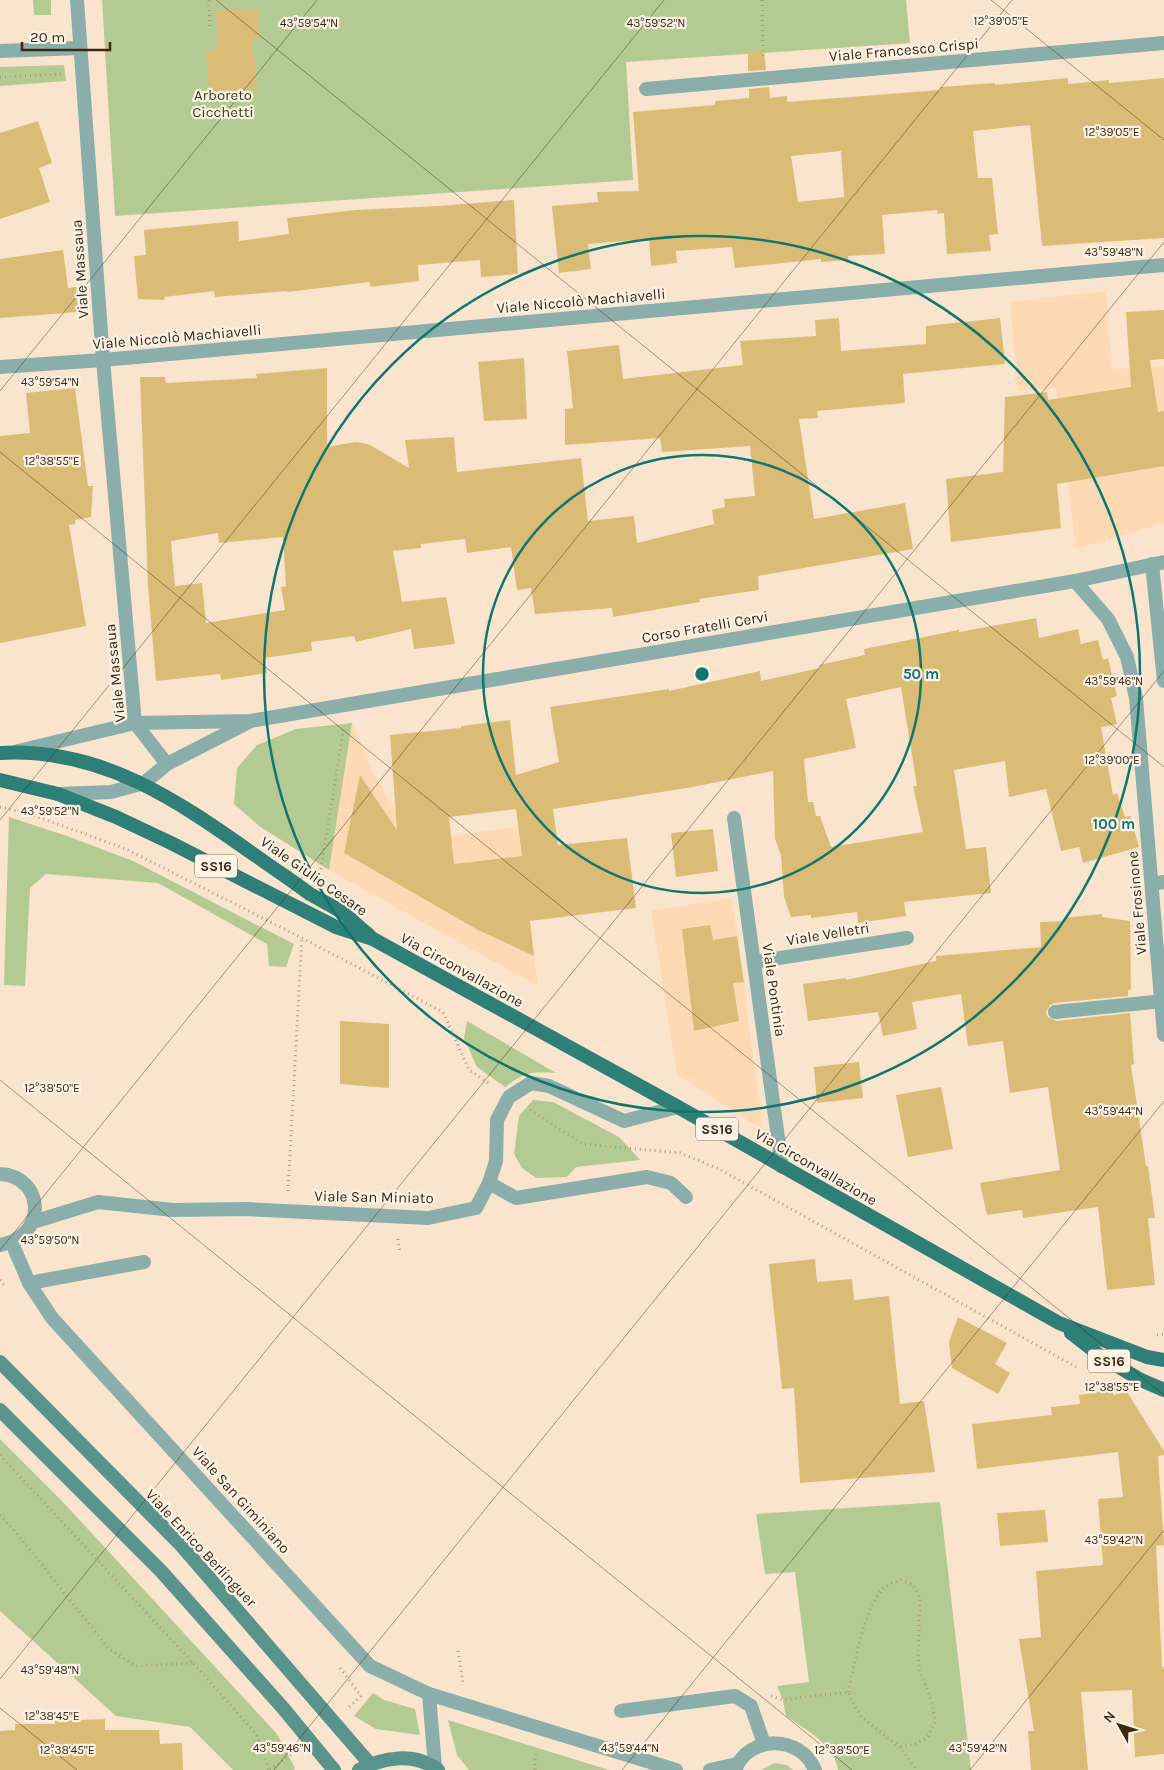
<svg xmlns="http://www.w3.org/2000/svg" width="1164" height="1770" viewBox="0 0 1164 1770" font-family="Karla,sans-serif">
	<style>
		.built { fill: #fed9b4 }
		.green { fill: #b3ca92 }
		.building { fill: #dbbc76; fill-rule: evenodd }
		.lines { fill: none; stroke-linecap: round; stroke-linejoin: round }
		.path { stroke: #af9983; stroke-width: 3; stroke-dasharray: 1 4; stroke-linecap: butt }
		.service { stroke: #8aafaa; stroke-width: 14 }
		.minor { stroke: #8aafaa; stroke-width: 14 }
		.tertiary { stroke: #8aafaa; stroke-width: 14 }
		.secondary { stroke: #58938c; stroke-width: 14 }
		.primary { stroke: #2e7f77; stroke-width: 14 }
		.ticks { fill: none; stroke: #3e2912; stroke-width: 1; stroke-opacity: 0.45 }
		.ring { fill: none; stroke: #0f766e; stroke-width: 2.5 }
		.labels { text-anchor: middle; dominant-baseline: central; stroke-width: 4.5; stroke-linejoin: round; paint-order: stroke }
		.shield { fill: #fff3e8; stroke: #786652; stroke-width: 1 }
		.shield-label { font-size: 14px; font-weight: bold; fill: #3e2912 }
		.street-label { font-size: 15px; fill: #3e2912; stroke: #fff3e8 }
		.park-label { font-size: 15px; fill: #364617; stroke: #fff3e8 }
		.ticks-label { font-size: 12px; text-anchor: middle; fill: #3e2912; stroke: #fff3e8; stroke-width: 4.5; stroke-linejoin: round; paint-order: stroke }
		.centre { fill: #0f766e; stroke: #fff3e8; stroke-width: 2.5 }
		.ring-label { font-size: 15px; text-anchor: middle; font-weight: bold; fill: #0f766e; stroke: #fff3e8; stroke-width: 4.5; stroke-linejoin: round; paint-order: stroke }
	</style>
	<rect width="100%" height="100%" fill="#fbe4ce"/>
	<g class="built">
		<path d="M1106 291 1112 370 1164 366V523L1076 549 1056 388 1018 391 1010 302Z"/>
		<path d="M352 723 374 775 413 840 518 827 538 986 329 870Z"/>
		<path d="M732 898 763 1130 677 1075 651 911Z"/>
	</g>
	<g class="green">
		<path d="M33 0H51V15H34Z"/>
		<path d="M102 0H906L910 43 626 62 633 180 115 216Z"/>
		<path d="M64 65 66 81 0 86V67Z"/>
		<path d="M352 723 329 870 259 826 234 804 237 768 257 745 296 729Z"/>
		<path d="M9 817 67 836 133 861 294 944 286 967 269 966 267 944 158 883 46 874 30 888 25 986 4 985Z"/>
		<path d="M467 1021 556 1073C530 1072 527 1071 505 1087L477 1067 464 1038Z"/>
		<path d="M533 1100 553 1102 619 1137 640 1160 576 1167 567 1177 536 1178 522 1168 514 1154 519 1116Z"/>
		<path d="M0 1439 62 1501 277 1734 295 1768 294 1770H233L190 1727 116 1716 0 1611Z"/>
		<path d="M940 1502 971 1770H838C835 1745 805 1729 786 1716L783 1700 777 1686 809 1682 795 1572 765 1574 756 1514Z"/>
		<path d="M373 1693 384 1700 415 1709 420 1735 376 1729 354 1716Z"/>
		<path d="M448 1720 609 1770H469L457 1755Z"/>
		<path d="M774 1763 787 1765 793 1770H761Z"/>
	</g>
	<g class="building">
		<path d="M258 9 259 38H253L257 89 209 92 206 51 218 50 216 11Z"/>
		<path d="M764 51 766 70 748 71V53Z"/>
		<path d="M1068 78V84L1109 80V83L1164 78V238L1042 246 1030 125 973 131 978 178H992L998 234 989 235 991 251 947 254 944 213 938 214 937 210 882 215 885 254 848 256 849 260 821 262V259L735 268 732 247 676 251 677 263 651 266 649 239 588 244 591 269 559 273 552 206 598 202 597 192 639 191 633 112 715 105V101L749 98V89L769 87 770 98 787 96V102L940 90V87L995 83V85ZM841 151 844 197 798 202 791 156Z"/>
		<path d="M38 121 52 163 39 168 50 202 0 219V133Z"/>
		<path d="M514 200 518 274 481 277 480 260 418 265 419 281 370 287V282L287 292V291L215 297 214 291 164 297 165 300 138 299 134 256 146 255 144 230 238 221 239 241 289 234 287 218 356 210 439 206Z"/>
		<path d="M63 250 68 288 76 287 78 312 0 318V259Z"/>
		<path d="M1164 310V359L1150 360 1158 412 1164 411V466L1057 484 1061 528 951 542 946 479 1003 472 1005 397 1047 392 1048 400 1131 387 1126 312Z"/>
		<path d="M839 318 841 351 926 344V326L1000 318 1005 364 903 374 905 403 817 411 818 418 799 419 814 519 905 503 913 549 758 576 759 590 699 599 700 602 613 617 612 608 535 614 531 588 517 590 511 547 467 553 465 539 421 544V548L393 551 402 602 446 597 455 644 414 649 411 629 356 642 354 636 311 642 312 651 264 658 267 673 221 680 220 674 156 681 148 586 140 377H165L166 383 257 378 256 374 327 368V447L355 442 363 443 370 445 409 468 405 440 454 437 457 472 581 458 588 521 634 516 637 543 714 524 712 510 725 507 724 499 755 496 750 446 662 452 660 438 565 445V409L573 408 567 351 619 345 623 379 743 365 740 341 816 336 815 320ZM218 533 219 543 283 537 286 586 281 587 285 610 206 623 202 583 175 586 171 541Z"/>
		<path d="M524 358 527 419 484 421 478 362Z"/>
		<path d="M75 388 88 486H93L91 517 75 520V524L69 525 86 626 0 643V436L30 433 26 393Z"/>
		<path d="M1036 618 1039 638 1078 629 1081 644 1098 640 1103 660 1108 658 1117 696 1111 698 1117 724 1101 727 1113 795 1117 793 1125 817 1130 816 1139 847 1083 863 1079 847 1061 851 1046 789 1009 797 1005 761 954 770 966 849 986 847 991 893 904 902 906 916 858 923 857 912 811 918V915L791 917 784 897 781 855 775 839 773 771 687 788 553 809 558 845 627 838 636 908 530 921 534 956 478 930 344 853 360 775 397 830 390 735 461 728V726L510 720 516 775 559 762 550 707 669 689V691L760 671 761 681 820 668 819 665 865 655 864 649 959 630V632ZM901 687 917 786H913L923 832 831 847 820 816H816L813 802H808L804 759 856 748 846 699ZM516 809 522 856 454 864 449 817Z"/>
		<path d="M713 829 718 871 676 877 671 833Z"/>
		<path d="M1102 914V917L1130 921 1131 990H1128V996L1054 1003 1050 1005 1046 1012 1048 1017 1056 1021 1130 1013 1134 1064 1131 1065 1146 1166H1148L1155 1218H1148L1155 1285 1107 1290 1098 1207 1023 1218 1022 1210 987 1215 980 1183 1060 1170 1048 1087 1010 1093 1003 1041 968 1046 961 994 912 1002 917 1029 883 1036 878 1012 808 1021 803 984 846 978V980L936 961V956L1041 947 1040 922 1064 921V918Z"/>
		<path d="M710 925 713 940 737 936 744 982 733 983 739 1021 694 1031 682 929Z"/>
		<path d="M340 1021 389 1024V1088L340 1084Z"/>
		<path d="M859 1062 863 1098 817 1103 814 1067Z"/>
		<path d="M941 1087 953 1149 908 1157 896 1095Z"/>
		<path d="M815 1259 817 1282 852 1279 854 1300 889 1296 900 1404 924 1401 935 1472 800 1483 794 1388 782 1389 769 1264Z"/>
		<path d="M958 1317 1007 1343 995 1364 1010 1373 998 1394 952 1368 949 1342Z"/>
		<path d="M1113 1390V1395L1127 1392 1164 1451V1455L1158 1456 1164 1545 1156 1546 1162 1667H1164V1754L1135 1757 1132 1690 1081 1692 1088 1770H1031L1028 1731H1034L1019 1639 1041 1637 1036 1571 1103 1565 1098 1499 1123 1497 1118 1452 977 1469 972 1424 1052 1415 1051 1407 1080 1404 1079 1395Z"/>
		<path d="M1045 1510 1048 1542 1000 1546 997 1513Z"/>
		<path d="M105 1719V1730H159L160 1744 182 1743 183 1770H0V1731L15 1730V1724H55V1721Z"/>
	</g>
	<g class="lines">
		<g class="path">
			<path d="M209 0 210 27"/>
			<path d="M762 0 763 58"/>
			<path d="M0 77 61 74"/>
			<path d="M0 807 30 814 126 849 302 938 443 1012 469 1070 491 1085"/>
			<path d="M320 874 344 727"/>
			<path d="M530 1110 583 1144 680 1153 719 1169 1076 1367"/>
			<path d="M288 1191 302 937"/>
			<path d="M398 1239 400 1253"/>
			<path d="M0 1280 6 1288"/>
			<path d="M1157 1335 1164 1334"/>
			<path d="M0 1455 193 1663 256 1734 269 1769"/>
			<path d="M0 1515 19 1536 109 1649 136 1666 193 1663"/>
			<path d="M458 1651 463 1683"/>
			<path d="M340 1668 361 1696 349 1707"/>
			<path d="M848 1692C854 1666 865 1602 886 1586 890 1583 896 1582 901 1580L913 1585 920 1598 918 1653 919 1669 932 1702 935 1722 927 1738 916 1744 900 1747"/>
			<path d="M771 1696 783 1700 848 1692 860 1716 900 1747 917 1770"/>
			<path d="M270 1770 292 1754"/>
			<path d="M535 1770V1750"/>
		</g>
		<g class="service">
			<path d="M1152 884 1164 882"/>
			<path d="M1055 1012 1164 1001"/>
			<path d="M0 1174C44 1176 49 1236 0 1245"/>
			<path d="M489 1183 516 1198 647 1177 671 1183 686 1197"/>
			<path d="M33 1222 98 1202 173 1210 246 1209 428 1218 476 1208 489 1183 496 1161 497 1120 509 1097 531 1083 549 1086 624 1121 678 1107"/>
			<path d="M12 1243 29 1283 52 1318 370 1666 429 1694 435 1767"/>
			<path d="M29 1283 144 1262"/>
			<path d="M429 1694 676 1770"/>
			<path d="M621 1711 735 1696 751 1706 764 1744"/>
			<path d="M710 1770 737 1764"/>
		</g>
		<g class="minor">
			<path d="M77 0 103 360 135 723 167 764"/>
			<path d="M0 51 80 48"/>
			<path d="M646 89 1164 43"/>
			<path d="M0 367 103 360 1164 265"/>
			<path d="M18 751 135 723 250 721 1075 581"/>
			<path d="M58 794 111 792 144 783 167 764 247 723"/>
			<path d="M734 818 782 1167"/>
			<path d="M754 962 907 938"/>
			<path d="M735 1770C749 1734 801 1735 815 1770"/>
		</g>
		<g class="tertiary">
			<path d="M1164 562 1075 581 1108 619 1127 657 1136 698 1164 1035"/>
			<path d="M1152 564 1164 681"/>
		</g>
		<g class="secondary">
			<path d="M0 1362 180 1544 370 1764"/>
			<path d="M0 1410 161 1571 283 1708 334 1770"/>
			<path d="M359 1770C383 1757 415 1752 438 1770"/>
		</g>
		<g class="primary">
			<path d="M0 753C111 747 190 810 276 870 288 878 299 886 310 894 322 901 335 907 346 915 354 922 361 929 369 935"/>
			<path d="M0 780 58 794 116 817 171 843 336 927 373 939 678 1107 1059 1323 1147 1357 1164 1360"/>
			<path d="M1071 1333 1102 1357 1141 1380 1164 1390"/>
		</g>
	</g>
	<path class="ticks" d="M216 0 1164 767M991 0 1164 140M0 391 317 0M0 452 1164 1395M0 820 664 0M0 1080 852 1770M0 1250 1012 0M0 1679 1164 242M0 1708 77 1770M274 1770 1164 671M622 1770 1164 1101M970 1770 1164 1530"/>
	<g class="ring">
		<circle cx="702" cy="674" r="219"/>
		<circle cx="702" cy="674" r="438"/>
	</g>
	<g class="labels">
		<g class="shield">
			<rect x="195" y="854.5" width="42" height="23" rx="4"/>
			<rect x="696" y="1117.5" width="42" height="23" rx="4"/>
			<rect x="1088" y="1349.5" width="42" height="23" rx="4"/>
		</g>
		<g class="shield-label">
			<text x="216" y="866">SS16</text>
			<text x="717" y="1129">SS16</text>
			<text x="1109" y="1361">SS16</text>
		</g>
		<g class="street-label">
			<text transform="translate(904 50) rotate(-5)">Viale Francesco Crispi</text>
			<text transform="translate(80 269) rotate(-94)">Viale Massaua</text>
			<text transform="translate(581 301) rotate(-5)">Viale Niccolò Machiavelli</text>
			<text transform="translate(177 337) rotate(-5)">Viale Niccolò Machiavelli</text>
			<text transform="translate(705 627) rotate(-10)">Corso Fratelli Cervi</text>
			<text transform="translate(115 673) rotate(-96)">Viale Massaua</text>
			<text transform="translate(314 876) rotate(35)">Viale Giulio Cesare</text>
			<text transform="translate(1137 903) rotate(-95)">Viale Frosinone</text>
			<text transform="translate(828 934) rotate(-9)">Viale Velletri</text>
			<text transform="translate(462 970) rotate(29)">Via Circonvallazione</text>
			<text transform="translate(774 990) rotate(82)">Viale Pontinia</text>
			<text transform="translate(816 1167) rotate(30)">Via Circonvallazione</text>
			<text transform="translate(374 1197) rotate(1)">Viale San Miniato</text>
			<text transform="translate(241 1500) rotate(48)">Viale San Giminiano</text>
			<text transform="translate(201 1548) rotate(47)">Viale Enrico Berlinguer</text>
		</g>
		<g class="park-label">
			<text x="223" y="95">Arboreto<tspan x="223" dy="17">Cicchetti</tspan></text>
		</g>
	</g>
	<g class="ticks-label">
		<text x="1001" y="25">12°39'05"E</text>
		<text x="309" y="27">43°59'54"N</text>
		<text x="656" y="27">43°59'52"N</text>
		<text x="1112" y="136">12°39'05"E</text>
		<text x="1114" y="256">43°59'48"N</text>
		<text x="50" y="386">43°59'54"N</text>
		<text x="52" y="465">12°38'55"E</text>
		<text x="1114" y="685">43°59'46"N</text>
		<text x="1112" y="764">12°39'00"E</text>
		<text x="50" y="815">43°59'52"N</text>
		<text x="52" y="1092">12°38'50"E</text>
		<text x="1114" y="1115">43°59'44"N</text>
		<text x="50" y="1244">43°59'50"N</text>
		<text x="1112" y="1391">12°38'55"E</text>
		<text x="1114" y="1544">43°59'42"N</text>
		<text x="50" y="1674">43°59'48"N</text>
		<text x="52" y="1720">12°38'45"E</text>
		<text x="282" y="1752">43°59'46"N</text>
		<text x="630" y="1752">43°59'44"N</text>
		<text x="978" y="1752">43°59'42"N</text>
		<text x="67" y="1754">12°38'45"E</text>
		<text x="842" y="1754">12°38'50"E</text>
	</g>
	<circle cx="702" cy="674" r="8" class="centre"/>
	<g class="ring-label">
		<text x="921" y="679">50 m</text>
		<text x="1114" y="829">100 m</text>
	</g>
	<g transform="translate(1119 1725) rotate(309)" stroke="#fff3e8" stroke-width="4" paint-order="stroke">
	<path d="M0-4L9 19L0 12L-9 19Z" fill="#3e2912"/>
	<text y="-8" font-size="14" font-weight="bold" text-anchor="middle" fill="#3e2912">N</text>
	</g>
	<path d="M22 42v8h88v-8" fill="none" stroke="#3e2912" stroke-width="2.5"/>
	<text x="30" y="42" font-size="15" fill="#3e2912" stroke="#fff3e8" stroke-width="4" paint-order="stroke">20 m</text>
</svg>
